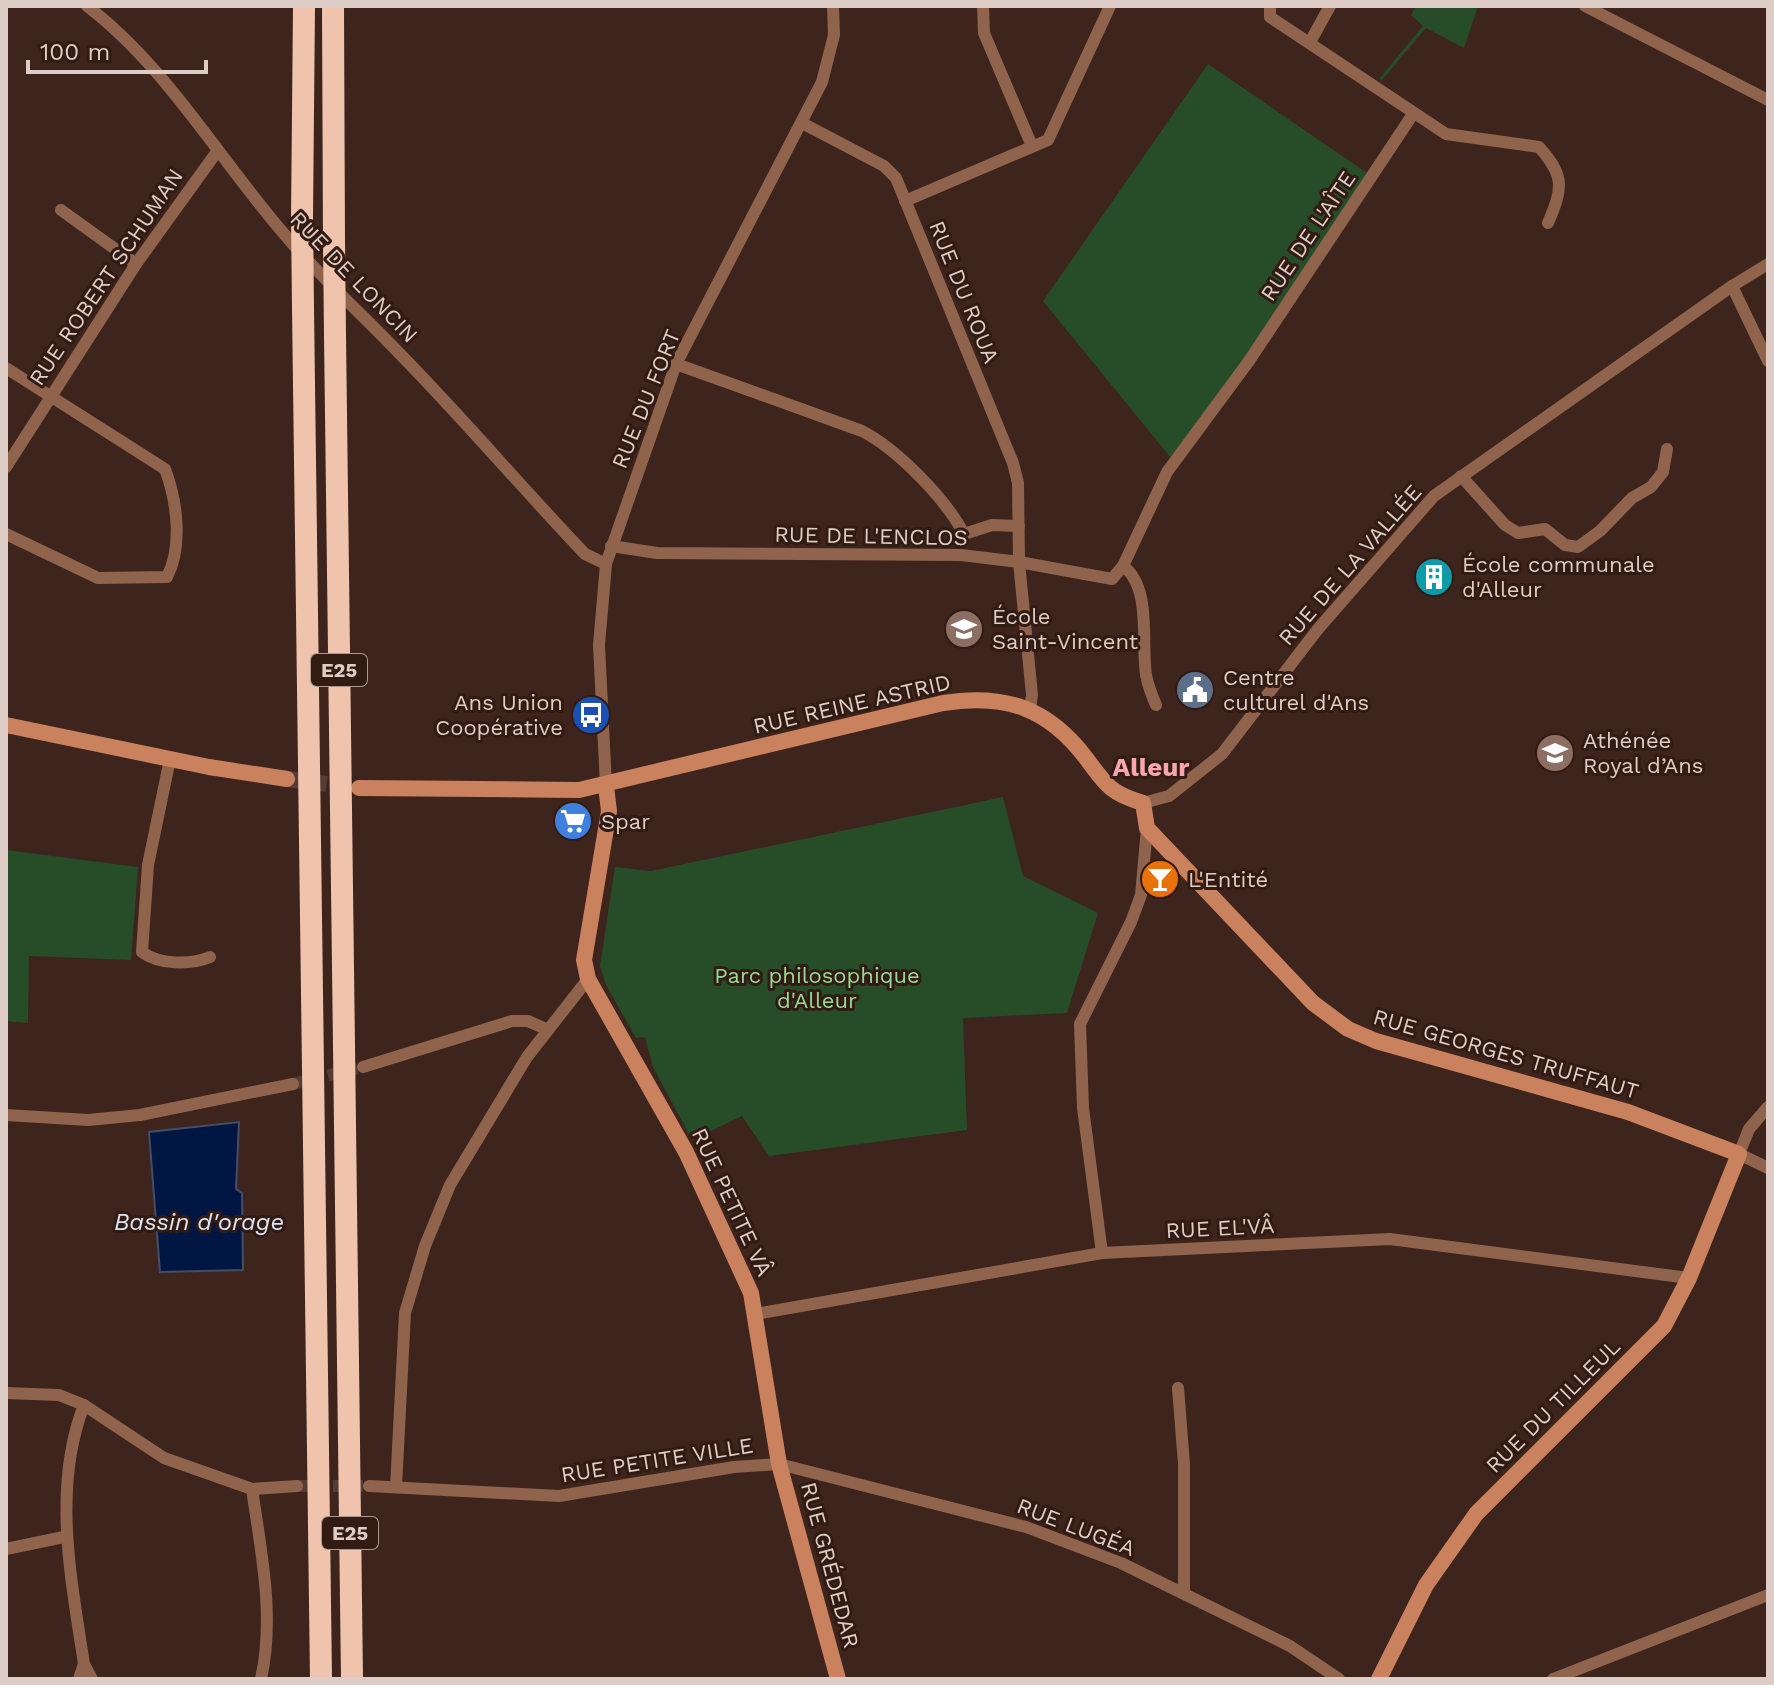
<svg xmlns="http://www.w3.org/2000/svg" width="1774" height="1685" viewBox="0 0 1774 1685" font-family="'Work Sans',sans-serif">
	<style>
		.green { fill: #264d28 }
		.water { fill: #001642; stroke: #434d6a; stroke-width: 2 }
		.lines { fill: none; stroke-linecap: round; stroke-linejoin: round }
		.street-tunnel { stroke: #553d36; stroke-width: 12; stroke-dasharray: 12 6; stroke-linecap: butt }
		.secondary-tunnel { stroke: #553d36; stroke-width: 16; stroke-dasharray: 16 8; stroke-linecap: butt }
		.street { stroke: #90634d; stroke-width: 12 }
		.secondary { stroke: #c9815e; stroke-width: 16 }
		.highway { stroke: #f0c3ad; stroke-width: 22 }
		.highway-bridge { stroke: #f0c3ad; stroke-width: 22 }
		.labels { text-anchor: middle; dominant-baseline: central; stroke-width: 6; stroke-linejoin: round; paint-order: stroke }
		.shield { fill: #321b12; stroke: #aa9891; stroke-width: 2 }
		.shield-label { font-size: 20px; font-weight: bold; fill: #decdc7 }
		.street-label { font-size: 22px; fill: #decdc7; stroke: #321b12 }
		.poi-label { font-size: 22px; fill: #decdc7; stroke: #321b12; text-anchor: start }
		.park-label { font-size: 22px; fill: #94db95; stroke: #321b12 }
		.water-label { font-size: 24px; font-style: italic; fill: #dbe5f5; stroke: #321b12 }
		.quarter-label { font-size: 26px; font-weight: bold; fill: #f9a5b0; stroke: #321b12 }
	</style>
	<rect width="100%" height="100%" fill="#3d241c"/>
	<g class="green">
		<path d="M1416 6H1478L1464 48 1426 28 1382 80 1379 79 1423 26 1411 15Z"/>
		<path d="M1208 64 1370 175 1249 361 1171 458 1043 301Z"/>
		<path d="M1003 797 1023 876 1098 913 1067 1013 963 1018 967 1130 769 1156 742 1116 692 1140 653 1067 645 1037 636 1038 606 985 600 966 615 867 651 871Z"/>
		<path d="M6 850 138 867 131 960 29 956 28 1023 6 1021Z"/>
	</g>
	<path class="water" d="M239 1122 236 1189 242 1193 243 1270 160 1272 149 1132Z"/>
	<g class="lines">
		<g class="street-tunnel">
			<path d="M293 1084 363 1067"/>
			<path d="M297 1486H369"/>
		</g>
		<path class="secondary-tunnel" d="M287 779 350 787"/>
		<g class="street">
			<path d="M87 6C167 67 219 159 285 235 320 277 361 313 399 353 463 418 522 488 585 554L606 564"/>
			<path d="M983 6 984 33 1032 146"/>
			<path d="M1270 6V17L1446 134 1539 147C1565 176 1563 188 1548 223"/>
			<path d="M1585 6 1768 100"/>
			<path d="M1310 42 1330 6"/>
			<path d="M802 123 884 166 896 178 1013 463 1018 483 1019 562 1032 695 1030 709"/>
			<path d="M905 201 1048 140 1110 6"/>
			<path d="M61 210 136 264"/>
			<path d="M1732 286 1768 361"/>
			<path d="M676 364 862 431C897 449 946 499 964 534"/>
			<path d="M6 368 165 469C177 501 183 546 167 577L98 578 6 534"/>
			<path d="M6 467 136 264 216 153"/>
			<path d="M1461 476 1505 525 1518 533 1545 529 1565 545 1578 547 1600 531 1632 498 1651 487 1663 472 1667 449"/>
			<path d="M964 534 992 525 1019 526"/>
			<path d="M611 546 657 553 961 555 1019 562 1112 579 1123 566 1167 472 1249 361 1413 114"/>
			<path d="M1123 566C1152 587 1141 643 1146 675 1148 685 1152 696 1156 705"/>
			<path d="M170 759 148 865 142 952C159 965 191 965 210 957"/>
			<path d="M606 786 599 645 606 564 676 364 822 82 834 35 833 6"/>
			<path d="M1143 803 1169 796 1222 754 1318 629 1434 496 1732 286 1768 264"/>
			<path d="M363 1067 512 1021H528L548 1030"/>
			<path d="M1768 1107 1749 1129 1739 1154 1768 1168"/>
			<path d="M6 1115 88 1120 140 1115 293 1084"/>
			<path d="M1102 1253 1083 1108 1080 1024 1131 922 1141 895 1147 828"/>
			<path d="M756 1314 1102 1253 1390 1239 1689 1278"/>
			<path d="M1178 1388 1184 1464V1593"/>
			<path d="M6 1393 59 1395 84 1405 164 1458 252 1489 297 1486"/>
			<path d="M84 1405C52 1488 71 1578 84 1664L92 1679"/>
			<path d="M369 1486 559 1496 734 1467 779 1464 1026 1527 1121 1563 1290 1646 1339 1679"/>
			<path d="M396 1487 405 1313 425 1246 450 1185 527 1057 588 979"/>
			<path d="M252 1489C261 1552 275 1616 261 1679"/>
			<path d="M6 1549 64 1537"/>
			<path d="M79 1679 84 1664"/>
			<path d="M1553 1679 1768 1595"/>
		</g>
		<g class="secondary">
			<path d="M6 725 209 767 287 779"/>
			<path d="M606 786 609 811 584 960 588 979 686 1152 751 1293 779 1464 838 1679"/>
			<path d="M359 788 579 790 943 703C1005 693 1048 708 1086 758 1106 785 1110 793 1143 803L1147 828 1313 1003 1348 1029 1376 1041 1628 1112 1739 1154 1689 1278 1664 1326 1476 1514 1426 1585 1379 1679"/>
		</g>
		<g class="highway">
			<path d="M333 6 334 243"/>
			<path d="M302 218 304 6"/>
			<path d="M303 308 321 1679"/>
			<path d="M335 335 352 1679"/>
		</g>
		<g class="highway-bridge">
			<path d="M302 218 303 308"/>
			<path d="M334 243 335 335"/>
		</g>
	</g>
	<defs>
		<g id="building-disc" transform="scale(2)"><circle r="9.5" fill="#0f9aa8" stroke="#321b12"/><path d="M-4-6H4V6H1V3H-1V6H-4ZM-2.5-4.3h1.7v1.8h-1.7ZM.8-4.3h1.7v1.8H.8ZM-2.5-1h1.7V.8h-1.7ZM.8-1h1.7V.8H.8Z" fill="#fff"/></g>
		<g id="school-disc" transform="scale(2)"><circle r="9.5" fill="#8d6e63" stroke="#321b12"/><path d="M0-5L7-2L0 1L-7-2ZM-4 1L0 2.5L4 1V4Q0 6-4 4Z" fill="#fff"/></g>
		<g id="civic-disc" transform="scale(2)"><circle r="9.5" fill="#5c6f8a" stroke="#321b12"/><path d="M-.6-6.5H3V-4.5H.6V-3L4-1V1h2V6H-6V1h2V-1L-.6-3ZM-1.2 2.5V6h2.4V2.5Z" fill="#fff"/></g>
		<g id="bus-disc" transform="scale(2)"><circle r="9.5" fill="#1a4fb4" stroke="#321b12"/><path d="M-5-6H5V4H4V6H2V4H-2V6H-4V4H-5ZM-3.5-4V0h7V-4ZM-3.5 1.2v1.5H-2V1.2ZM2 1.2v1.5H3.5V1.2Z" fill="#fff"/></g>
		<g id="supermarket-disc" transform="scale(2)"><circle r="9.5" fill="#3f7fe0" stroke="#321b12"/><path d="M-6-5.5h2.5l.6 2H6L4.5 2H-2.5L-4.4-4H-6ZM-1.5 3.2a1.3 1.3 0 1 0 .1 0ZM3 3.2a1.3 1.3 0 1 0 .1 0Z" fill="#fff"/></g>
		<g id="bar-disc" transform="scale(2)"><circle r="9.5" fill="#e8710a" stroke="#321b12"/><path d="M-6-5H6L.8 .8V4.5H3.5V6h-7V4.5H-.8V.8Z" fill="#fff"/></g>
	</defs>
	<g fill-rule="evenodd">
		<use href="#building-disc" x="1434" y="577"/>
		<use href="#school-disc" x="964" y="629"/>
		<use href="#civic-disc" x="1195" y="690"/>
		<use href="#bus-disc" x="591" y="715"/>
		<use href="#school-disc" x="1555" y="753"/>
		<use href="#supermarket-disc" x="573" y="821"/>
		<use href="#bar-disc" x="1160" y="879"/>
	</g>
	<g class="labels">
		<g class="shield">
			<rect x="311" y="654" width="56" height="32" rx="6"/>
			<rect x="322" y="1517" width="56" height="32" rx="6"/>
		</g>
		<g class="shield-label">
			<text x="339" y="670">E25</text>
			<text x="350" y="1533">E25</text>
		</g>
		<g class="street-label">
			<text transform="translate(1308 236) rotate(-56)">RUE DE L'AÎTE</text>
			<text transform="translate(106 277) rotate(-56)">RUE ROBERT SCHUMAN</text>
			<text transform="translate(354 277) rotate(46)">RUE DE LONCIN</text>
			<text transform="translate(964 292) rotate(68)">RUE DU ROUA</text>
			<text transform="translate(646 399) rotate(-68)">RUE DU FORT</text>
			<text transform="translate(871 536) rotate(1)">RUE DE L'ENCLOS</text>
			<text transform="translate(1350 565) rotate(-49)">RUE DE LA VALLÉE</text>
			<text transform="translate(852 704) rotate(-13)">RUE REINE ASTRID</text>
			<text transform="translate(1506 1054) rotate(16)">RUE GEORGES TRUFFAUT</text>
			<text transform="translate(732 1202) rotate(65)">RUE PETITE VÂ</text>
			<text transform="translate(1220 1228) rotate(-3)">RUE EL'VÂ</text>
			<text transform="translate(1553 1406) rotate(-45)">RUE DU TILLEUL</text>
			<text transform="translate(657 1460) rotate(-9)">RUE PETITE VILLE</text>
			<text transform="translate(1076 1527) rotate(21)">RUE LUGÉA</text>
			<text transform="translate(830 1565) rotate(75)">RUE GRÉDEDAR</text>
		</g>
		<g class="poi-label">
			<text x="1462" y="564">École communale<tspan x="1462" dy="25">d'Alleur</tspan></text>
			<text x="992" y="616">École<tspan x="992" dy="25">Saint-Vincent</tspan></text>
			<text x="1223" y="677">Centre<tspan x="1223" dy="25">culturel d'Ans</tspan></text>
			<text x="563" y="702" text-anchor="end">Ans Union<tspan x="563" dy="25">Coopérative</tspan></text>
			<text x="1583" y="740">Athénée<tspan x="1583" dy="25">Royal d’Ans</tspan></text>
			<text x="601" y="821">Spar</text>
			<text x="1188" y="879">L'Entité</text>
		</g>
		<g class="park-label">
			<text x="817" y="975">Parc philosophique<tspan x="817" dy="25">d'Alleur</tspan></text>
		</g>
		<g class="water-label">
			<text x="199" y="1222">Bassin d'orage</text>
		</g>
		<g class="quarter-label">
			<text x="1151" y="767">Alleur</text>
		</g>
	</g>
	<rect width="1774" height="1685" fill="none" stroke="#decdc7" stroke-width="16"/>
	<path d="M28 60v12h178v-12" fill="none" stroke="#decdc7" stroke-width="4"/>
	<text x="40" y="60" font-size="24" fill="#decdc7" stroke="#321b12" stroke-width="6" paint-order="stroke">100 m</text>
</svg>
